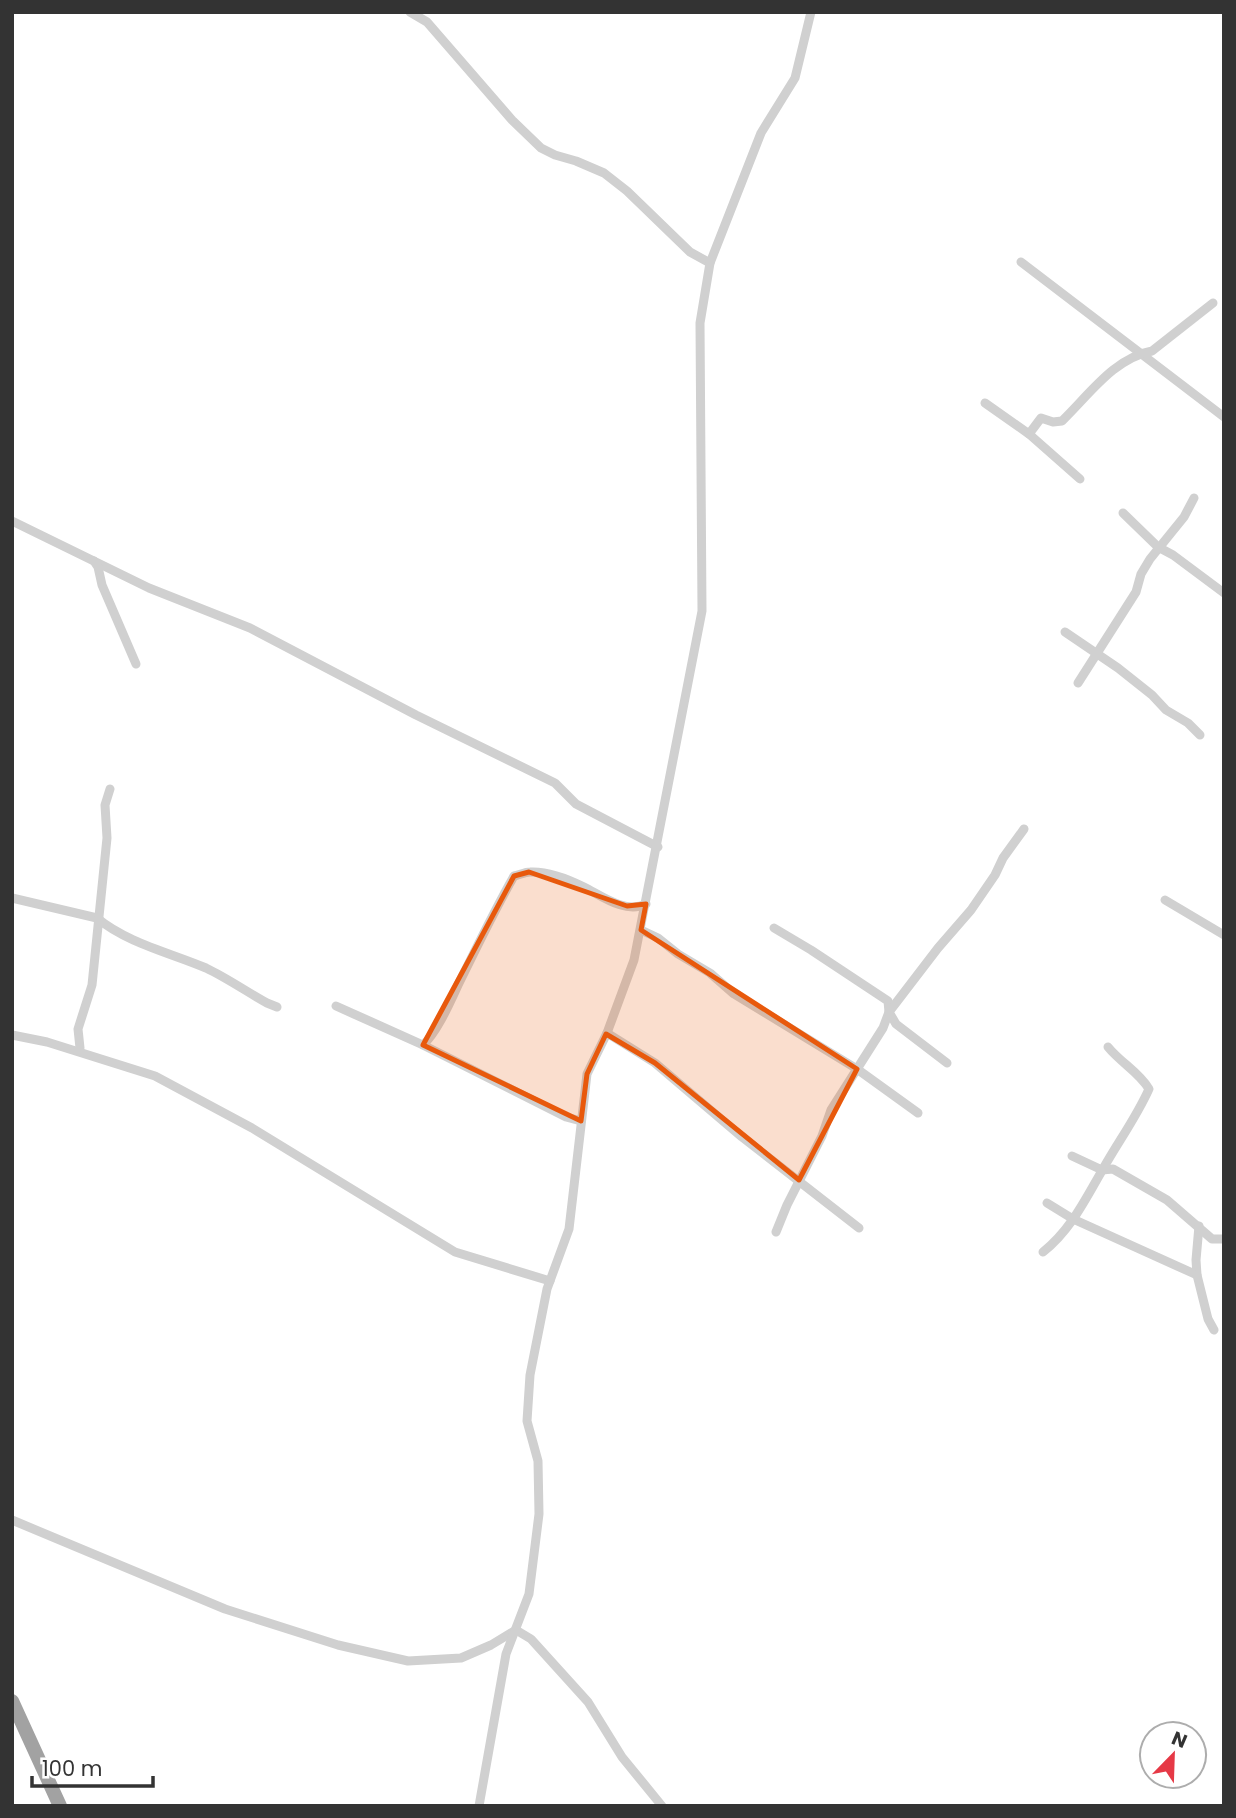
<svg xmlns="http://www.w3.org/2000/svg" width="1236" height="1818" viewBox="0 0 1236 1818" font-family="Poppins,sans-serif">
	<style>
		.lines { fill: none; stroke-linecap: round; stroke-linejoin: round }
		.minor { stroke: #d0d0d0; stroke-width: 9 }
		.trunk { stroke: #a2a2a2; stroke-width: 14 }
		.marked { fill: #e8590c; fill-opacity: 0.2; stroke: #e8590c; stroke-width: 5; stroke-linejoin: round }
	</style>
	<rect width="100%" height="100%" fill="#fff"/>
	<g class="lines">
		<g class="minor">
			<path d="M410 12 427 22 512 120 541 148 555 155 576 161 604 173 627 191 690 252 710 263"/>
			<path d="M1021 262 1224 417"/>
			<path d="M985 403 1029 434 1080 479"/>
			<path d="M1029 434 1041 418 1053 422 1062 421C1089 395 1114 358 1152 351L1213 303"/>
			<path d="M1123 513 1158 547 1173 555 1224 593"/>
			<path d="M12 521 149 588 250 628 416 715 555 783 576 804 658 847"/>
			<path d="M94 561 98 567 102 585 136 664"/>
			<path d="M1065 632 1118 668 1152 695 1166 710 1188 723 1200 735"/>
			<path d="M1078 683 1136 592 1141 574 1150 559 1184 517 1194 498"/>
			<path d="M12 898 97 918C127 943 171 953 206 968 227 978 247 992 267 1003L277 1007"/>
			<path d="M1165 900 1224 935"/>
			<path d="M774 928 811 950 888 1001 889 1012 883 1028 831 1110 822 1136 787 1205 776 1232"/>
			<path d="M641 930 658 938 678 954 710 973 734 994 857 1069 918 1113"/>
			<path d="M336 1006 423 1045C438 1031 450 1002 459 983 477 947 494 911 514 876 519 875 525 872 530 872 547 871 570 880 584 887 602 896 625 914 646 904"/>
			<path d="M607 1033 655 1063 742 1137 859 1228"/>
			<path d="M12 1035 47 1042 155 1076 252 1128 455 1252 550 1281"/>
			<path d="M423 1045 566 1117 581 1121"/>
			<path d="M80 1048 78 1029 92 985 107 838 105 805 110 789"/>
			<path d="M947 1063 896 1024 889 1012 938 948 971 910 995 875 1003 858 1024 829"/>
			<path d="M1072 1156 1102 1170 1113 1169 1167 1200 1212 1239H1224"/>
			<path d="M1047 1203 1073 1219 1197 1275 1196 1260 1199 1226"/>
			<path d="M1043 1252C1071 1230 1086 1198 1103 1169 1118 1142 1136 1118 1149 1089 1139 1072 1121 1063 1108 1047"/>
			<path d="M1197 1275 1208 1319 1214 1330"/>
			<path d="M12 1520 225 1609 338 1645 408 1661 461 1658 491 1645 516 1630 531 1639 588 1702 622 1757 662 1806"/>
			<path d="M479 1806 506 1654 529 1594 539 1514 538 1461 527 1421 530 1375 547 1289 569 1229 587 1074 607 1033 634 960 702 611 700 323 710 263 761 133 795 78 811 12"/>
		</g>
		<path class="trunk" d="M12 1701 60 1806"/>
	</g>
	<path class="marked" d="M529 872 627 906 646 904 641 930 857 1069 799 1180 655 1063 606 1034 587 1074 581 1121 423 1045 514 876Z"/>
	<rect width="1236" height="1818" fill="none" stroke="#333333" stroke-width="28"/>
	<g transform="translate(1173 1755) rotate(23)"><circle r="33" fill="#ffffff" stroke="#adadad" stroke-width="2"/>
	<path d="M0-5L12 26L0 18L-12 26Z" fill="#e63946"/>
	<text y="-10" font-size="19" font-weight="bold" text-anchor="middle" fill="#333333">N</text>
	</g>
	<path d="M32 1776v10h121v-10" fill="none" stroke="#333333" stroke-width="3.5"/>
	<text x="42" y="1776" font-size="21" fill="#333333" stroke="#ffffff" stroke-width="5" paint-order="stroke">100 m</text>
</svg>
